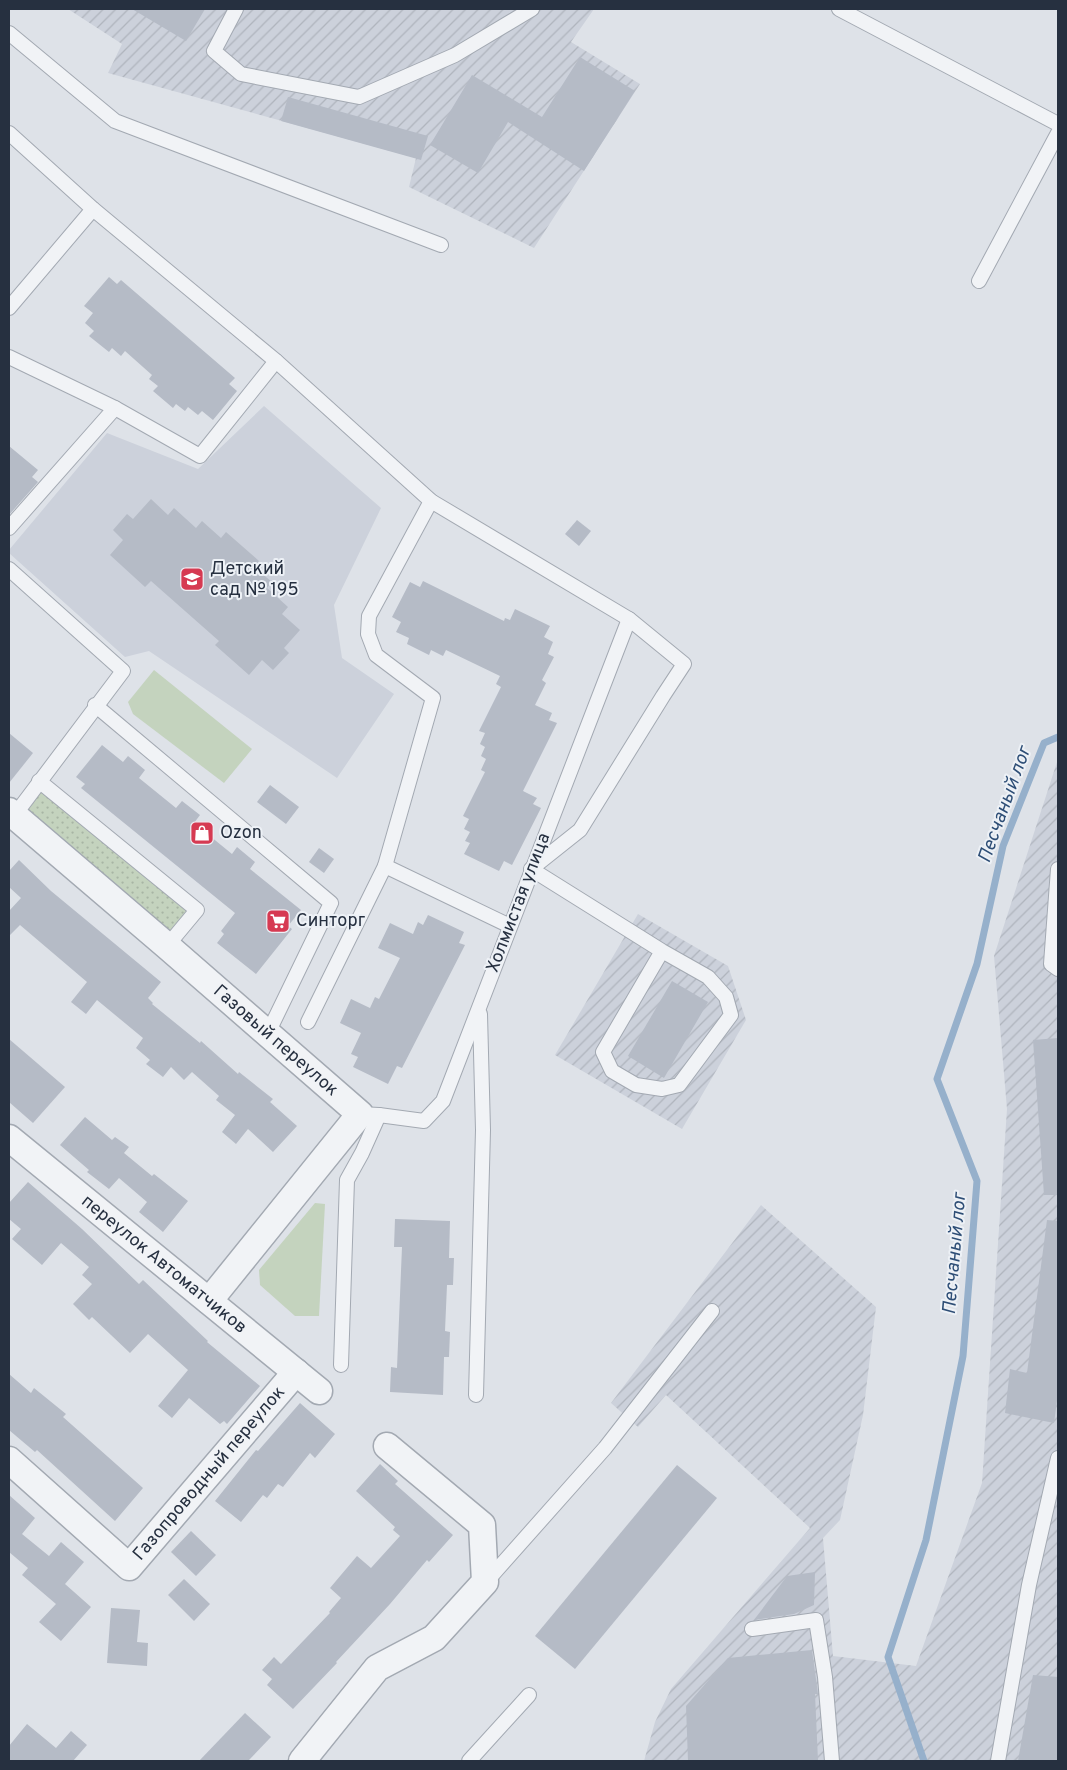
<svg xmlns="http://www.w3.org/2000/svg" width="1067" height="1770" viewBox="0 0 1067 1770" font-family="Overpass,sans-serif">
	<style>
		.built { fill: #ccd1db }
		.industrial { fill: url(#industrial-furrows) }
		.grass { fill: url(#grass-dots) }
		.park { fill: #c4d3be }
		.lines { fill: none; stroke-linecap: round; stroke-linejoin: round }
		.stream { stroke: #96b0cb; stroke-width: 7 }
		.building { fill: #b5bbc6 }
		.service-casing { stroke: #a3a9b2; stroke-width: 16 }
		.minor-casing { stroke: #a3a9b2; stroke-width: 29 }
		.service { stroke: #f1f3f6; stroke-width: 14 }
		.minor { stroke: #f1f3f6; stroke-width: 26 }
		.labels { text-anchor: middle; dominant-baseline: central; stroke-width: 4; stroke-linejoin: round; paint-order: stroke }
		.poi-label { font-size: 18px; fill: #263040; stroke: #edf1f6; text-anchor: start }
		.street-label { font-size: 18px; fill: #263040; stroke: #edf1f6 }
		.water-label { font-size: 19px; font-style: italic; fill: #2e4e76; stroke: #edf1f6 }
	</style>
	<defs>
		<pattern id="industrial-furrows" width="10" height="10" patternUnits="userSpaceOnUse" patternTransform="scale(1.25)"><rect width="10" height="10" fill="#ccd1db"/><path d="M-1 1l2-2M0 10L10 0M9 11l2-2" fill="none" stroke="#afb4bd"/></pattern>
		<pattern id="grass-dots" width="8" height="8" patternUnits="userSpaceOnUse" patternTransform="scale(1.25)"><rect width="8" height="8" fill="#c4d3be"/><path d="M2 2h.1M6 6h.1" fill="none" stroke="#a8b5a4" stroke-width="1.8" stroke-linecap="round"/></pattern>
	</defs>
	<rect width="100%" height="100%" fill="#dee2e8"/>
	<path class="built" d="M264 406 381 508 334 605 342 658 394 694 337 778 149 651 125 657 9 553V550L107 433 198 469Z"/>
	<g class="industrial">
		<path d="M68 9H594L571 42 640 84 534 248 409 187 416 158 108 73 122 44Z"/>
		<path d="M1058 759V1761H644L655 1722 671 1689 810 1528 666 1395 638 1427 611 1403 761 1205 876 1307 863 1415 840 1520 823 1538 833 1656 916 1666 982 1483 1007 1109 994 956Z"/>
		<path d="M638 914 728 966 746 1020 682 1129 555 1055Z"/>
	</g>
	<path class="grass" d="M39 781 197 910 167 946 14 816Z"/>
	<g class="park">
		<path d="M154 670 252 749 224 783 133 714 128 702Z"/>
		<path d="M315 1203 325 1204 319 1316H295L260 1285 259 1270Z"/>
	</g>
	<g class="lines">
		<path class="stream" d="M924 1761 888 1657 926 1540 963 1356 977 1181 937 1079 977 964 1003 846 1044 743 1058 737"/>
	</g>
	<g class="building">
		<path d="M132 9H205L186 41Z"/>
		<path d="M580 57 635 91 584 171 508 122 478 173 430 145 472 75 542 117Z"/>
		<path d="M288 97 428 136 421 160 281 121Z"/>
		<path d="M109 277 117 284 121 280 235 378 229 384 237 391 213 420 202 411 198 415 188 407 185 411 176 404 173 408 153 391 158 386 149 379 152 375 125 351 121 356 112 348 109 352 89 336 94 331 85 323 93 313 84 306Z"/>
		<path d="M9 446 38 470 32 477 38 482 9 515Z"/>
		<path d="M151 499 168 515 174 508 196 528 202 521 221 538 226 532 259 561 254 567 272 582 267 588 288 607 282 614 300 630 284 648 289 653 273 670 262 660 249 675 215 645 219 641 151 581 145 587 110 555 123 540 113 530 127 514 133 519Z"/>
		<path d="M577 520 591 531 579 546 565 534Z"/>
		<path d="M423 581 504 621 505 618 510 620 515 609 550 626 544 637 553 642 548 654 554 657 542 680 546 683 535 705 552 713 549 720 557 723 523 791 537 798 533 804 541 808 512 865 504 861 499 871 464 854 470 843 465 841 470 832 464 829 469 819 463 816 485 772 481 770 486 759 481 756 485 747 480 744 485 733 479 731 501 687 496 684 500 676 446 650 443 656 431 650 429 655 407 644 409 638 396 632 401 622 392 617 410 582 420 587Z"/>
		<path d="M9 733 33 753 9 783Z"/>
		<path d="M102 745 123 762 128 756 145 770 139 778 176 808 182 801 200 815 194 823 232 854 237 847 255 862 250 869 301 910 288 926 292 929 256 974 217 943 224 934 221 931 235 913 81 788 85 784 76 777Z"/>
		<path d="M270 785 299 807 286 824 257 802Z"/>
		<path d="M319 848 334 859 324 873 309 862Z"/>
		<path d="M19 860 51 891 161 982 148 998 153 1003 152 1004 200 1043 201 1041 238 1074 239 1072 273 1099 270 1102 297 1126 273 1152 248 1129 236 1144 222 1132 235 1115 216 1100 219 1096 192 1072 184 1080 171 1067 163 1077 146 1064 150 1060 136 1048 143 1038 97 1000 86 1014 71 1002 87 982 20 925 9 936V911L21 898 9 887V871Z"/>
		<path d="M428 915 464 932 459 943 465 945 402 1068 397 1066 388 1084 353 1067 358 1057 351 1054 361 1033 340 1023 351 999 370 1008 375 997 379 999 400 958 378 948 390 923 413 934 418 922 423 925Z"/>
		<path d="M672 981 708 1002 664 1078 628 1056Z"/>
		<path d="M1058 1038V1195H1044L1033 1040Z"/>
		<path d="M9 1039 65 1087 33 1123 9 1102Z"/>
		<path d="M85 1117 112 1140 115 1137 129 1147 124 1153 152 1176 154 1174 188 1201 163 1232 139 1212 147 1202 119 1178 109 1189 87 1172 89 1170 60 1145Z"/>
		<path d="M28 1182 82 1229 139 1284 143 1280 208 1341 207 1342 260 1386 227 1424 224 1421 220 1424 189 1398 172 1418 158 1406 188 1370 148 1334 130 1353 92 1317 89 1320 73 1304 92 1284 82 1275 89 1267 61 1243 42 1265 12 1239 21 1229 9 1219V1203Z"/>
		<path d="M395 1219 450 1221 449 1258H454L453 1285H447L445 1331 450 1332 449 1357H444L443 1395 390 1392 391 1367 397 1368 402 1247H394Z"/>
		<path d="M1047 1220 1058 1221V1393L1054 1423 1005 1413 1010 1369 1027 1373Z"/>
		<path d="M9 1374 31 1393 34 1388 66 1414 63 1417 143 1488 115 1521 37 1450 35 1452 9 1430Z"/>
		<path d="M300 1403 335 1434 315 1458 310 1453 283 1487 278 1484 267 1498 263 1495 241 1522 215 1501 256 1450 258 1451Z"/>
		<path d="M380 1464 398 1481 395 1484 453 1535 429 1562 427 1560 390 1604 336 1662 337 1663 293 1709 267 1685 272 1679 262 1670 274 1657 281 1664 330 1613 329 1612 341 1598 330 1588 357 1556 371 1568 400 1536 393 1530 395 1527 356 1491Z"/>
		<path d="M677 1465 717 1498 575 1669 535 1636Z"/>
		<path d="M9 1495 35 1518 22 1534 49 1556 61 1542 84 1562 65 1584 91 1607 61 1641 39 1622 56 1604 22 1575 28 1568 9 1552Z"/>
		<path d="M191 1531 216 1555 196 1576 171 1552Z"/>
		<path d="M815 1572 814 1605 794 1614 754 1620 787 1576Z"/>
		<path d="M184 1579 210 1604 194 1621 168 1595Z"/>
		<path d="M111 1608 140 1610 137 1642 148 1643 147 1666 107 1663Z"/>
		<path d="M812 1650 818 1694H815L818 1761H688L686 1706 728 1658Z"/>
		<path d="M1033 1675 1058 1677V1761H1018Z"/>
		<path d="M245 1713 271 1737 248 1761H199Z"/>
		<path d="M27 1724 56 1748 71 1731 87 1745 73 1761H9V1746Z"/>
	</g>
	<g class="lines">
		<g class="service-casing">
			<g id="service">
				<path d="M236 9 214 51 241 74 359 97 455 55 532 9"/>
				<path d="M839 9 1058 124"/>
				<path d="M9 33 115 121 441 245"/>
				<path d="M9 133 93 209 276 361 431 501 629 619 684 664 663 696 580 830 531 869 662 951 708 977 726 997 731 1015 679 1085 662 1089 636 1085 612 1071 603 1052 662 951"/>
				<path d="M979 281 1058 133"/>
				<path d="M9 308 93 209"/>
				<path d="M9 357 115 408 200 456 276 361"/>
				<path d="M9 528 115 408"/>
				<path d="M9 569 123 671 14 816"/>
				<path d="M95 705 331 903 268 1033"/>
				<path d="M39 781 197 910 167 946"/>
				<path d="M385 866 510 926"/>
				<path d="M1058 869 1051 964 1058 969"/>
				<path d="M308 1022 385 866 433 698 376 655 368 634 369 616 431 501"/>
				<path d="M360 1114 379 1115 424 1121 443 1101 629 619"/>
				<path d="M341 1365 347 1180 362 1153 379 1115"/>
				<path d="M476 1395 483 1130 480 1014"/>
				<path d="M486 1582 605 1448 712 1311"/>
				<path d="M752 1629 816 1620 825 1677 832 1761"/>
				<path d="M469 1761 529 1695"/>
				<path d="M998 1761 1029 1585 1058 1458"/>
			</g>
		</g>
		<g class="minor-casing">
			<g id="minor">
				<path id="s1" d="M9 811 167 946 360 1114 209 1301"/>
				<path id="s2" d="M9 1138 319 1391"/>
				<path id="s3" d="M9 1460 129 1567 296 1372"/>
				<path d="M302 1761 377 1668 434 1638 485 1582 482 1525 387 1446"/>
			</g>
		</g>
		<use href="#service" class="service"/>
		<use href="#minor" class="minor"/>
	</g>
	<defs>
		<g id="school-square" transform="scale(1.25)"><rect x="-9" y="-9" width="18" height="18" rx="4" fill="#d63a52" stroke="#edf1f6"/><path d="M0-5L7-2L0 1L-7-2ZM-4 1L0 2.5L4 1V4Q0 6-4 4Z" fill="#fff"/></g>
		<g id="shop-square" transform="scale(1.25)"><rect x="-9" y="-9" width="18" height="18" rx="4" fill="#d63a52" stroke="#edf1f6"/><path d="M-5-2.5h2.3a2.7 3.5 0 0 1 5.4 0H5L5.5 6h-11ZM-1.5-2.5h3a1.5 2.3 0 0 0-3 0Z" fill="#fff"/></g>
		<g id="supermarket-square" transform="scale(1.25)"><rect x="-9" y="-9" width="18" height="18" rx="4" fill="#d63a52" stroke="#edf1f6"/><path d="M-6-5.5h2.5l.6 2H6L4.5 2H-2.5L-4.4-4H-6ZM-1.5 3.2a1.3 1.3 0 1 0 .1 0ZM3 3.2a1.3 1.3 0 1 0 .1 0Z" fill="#fff"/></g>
	</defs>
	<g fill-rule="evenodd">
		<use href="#school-square" x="192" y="579"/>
		<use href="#shop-square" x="202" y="833"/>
		<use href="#supermarket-square" x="278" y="921"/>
	</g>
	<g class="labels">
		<g class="poi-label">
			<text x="210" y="569">Детский<tspan x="210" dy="21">сад № 195</tspan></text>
			<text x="220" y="833">Ozon</text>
			<text x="296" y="921">Синторг</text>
		</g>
		<g class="street-label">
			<text transform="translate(519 903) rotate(-69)">Холмистая улица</text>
			<text stroke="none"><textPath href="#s1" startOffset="352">Газовый переулок</textPath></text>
			<text stroke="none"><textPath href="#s2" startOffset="200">переулок Автоматчиков</textPath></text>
			<text stroke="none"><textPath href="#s3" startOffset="284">Газопроводный переулок</textPath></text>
		</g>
		<g class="water-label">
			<text transform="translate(1005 805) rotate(-70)">Песчаный лог</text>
			<text transform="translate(955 1254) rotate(-85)">Песчаный лог</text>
		</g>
	</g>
	<rect width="1067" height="1770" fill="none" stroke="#263040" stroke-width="20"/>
</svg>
